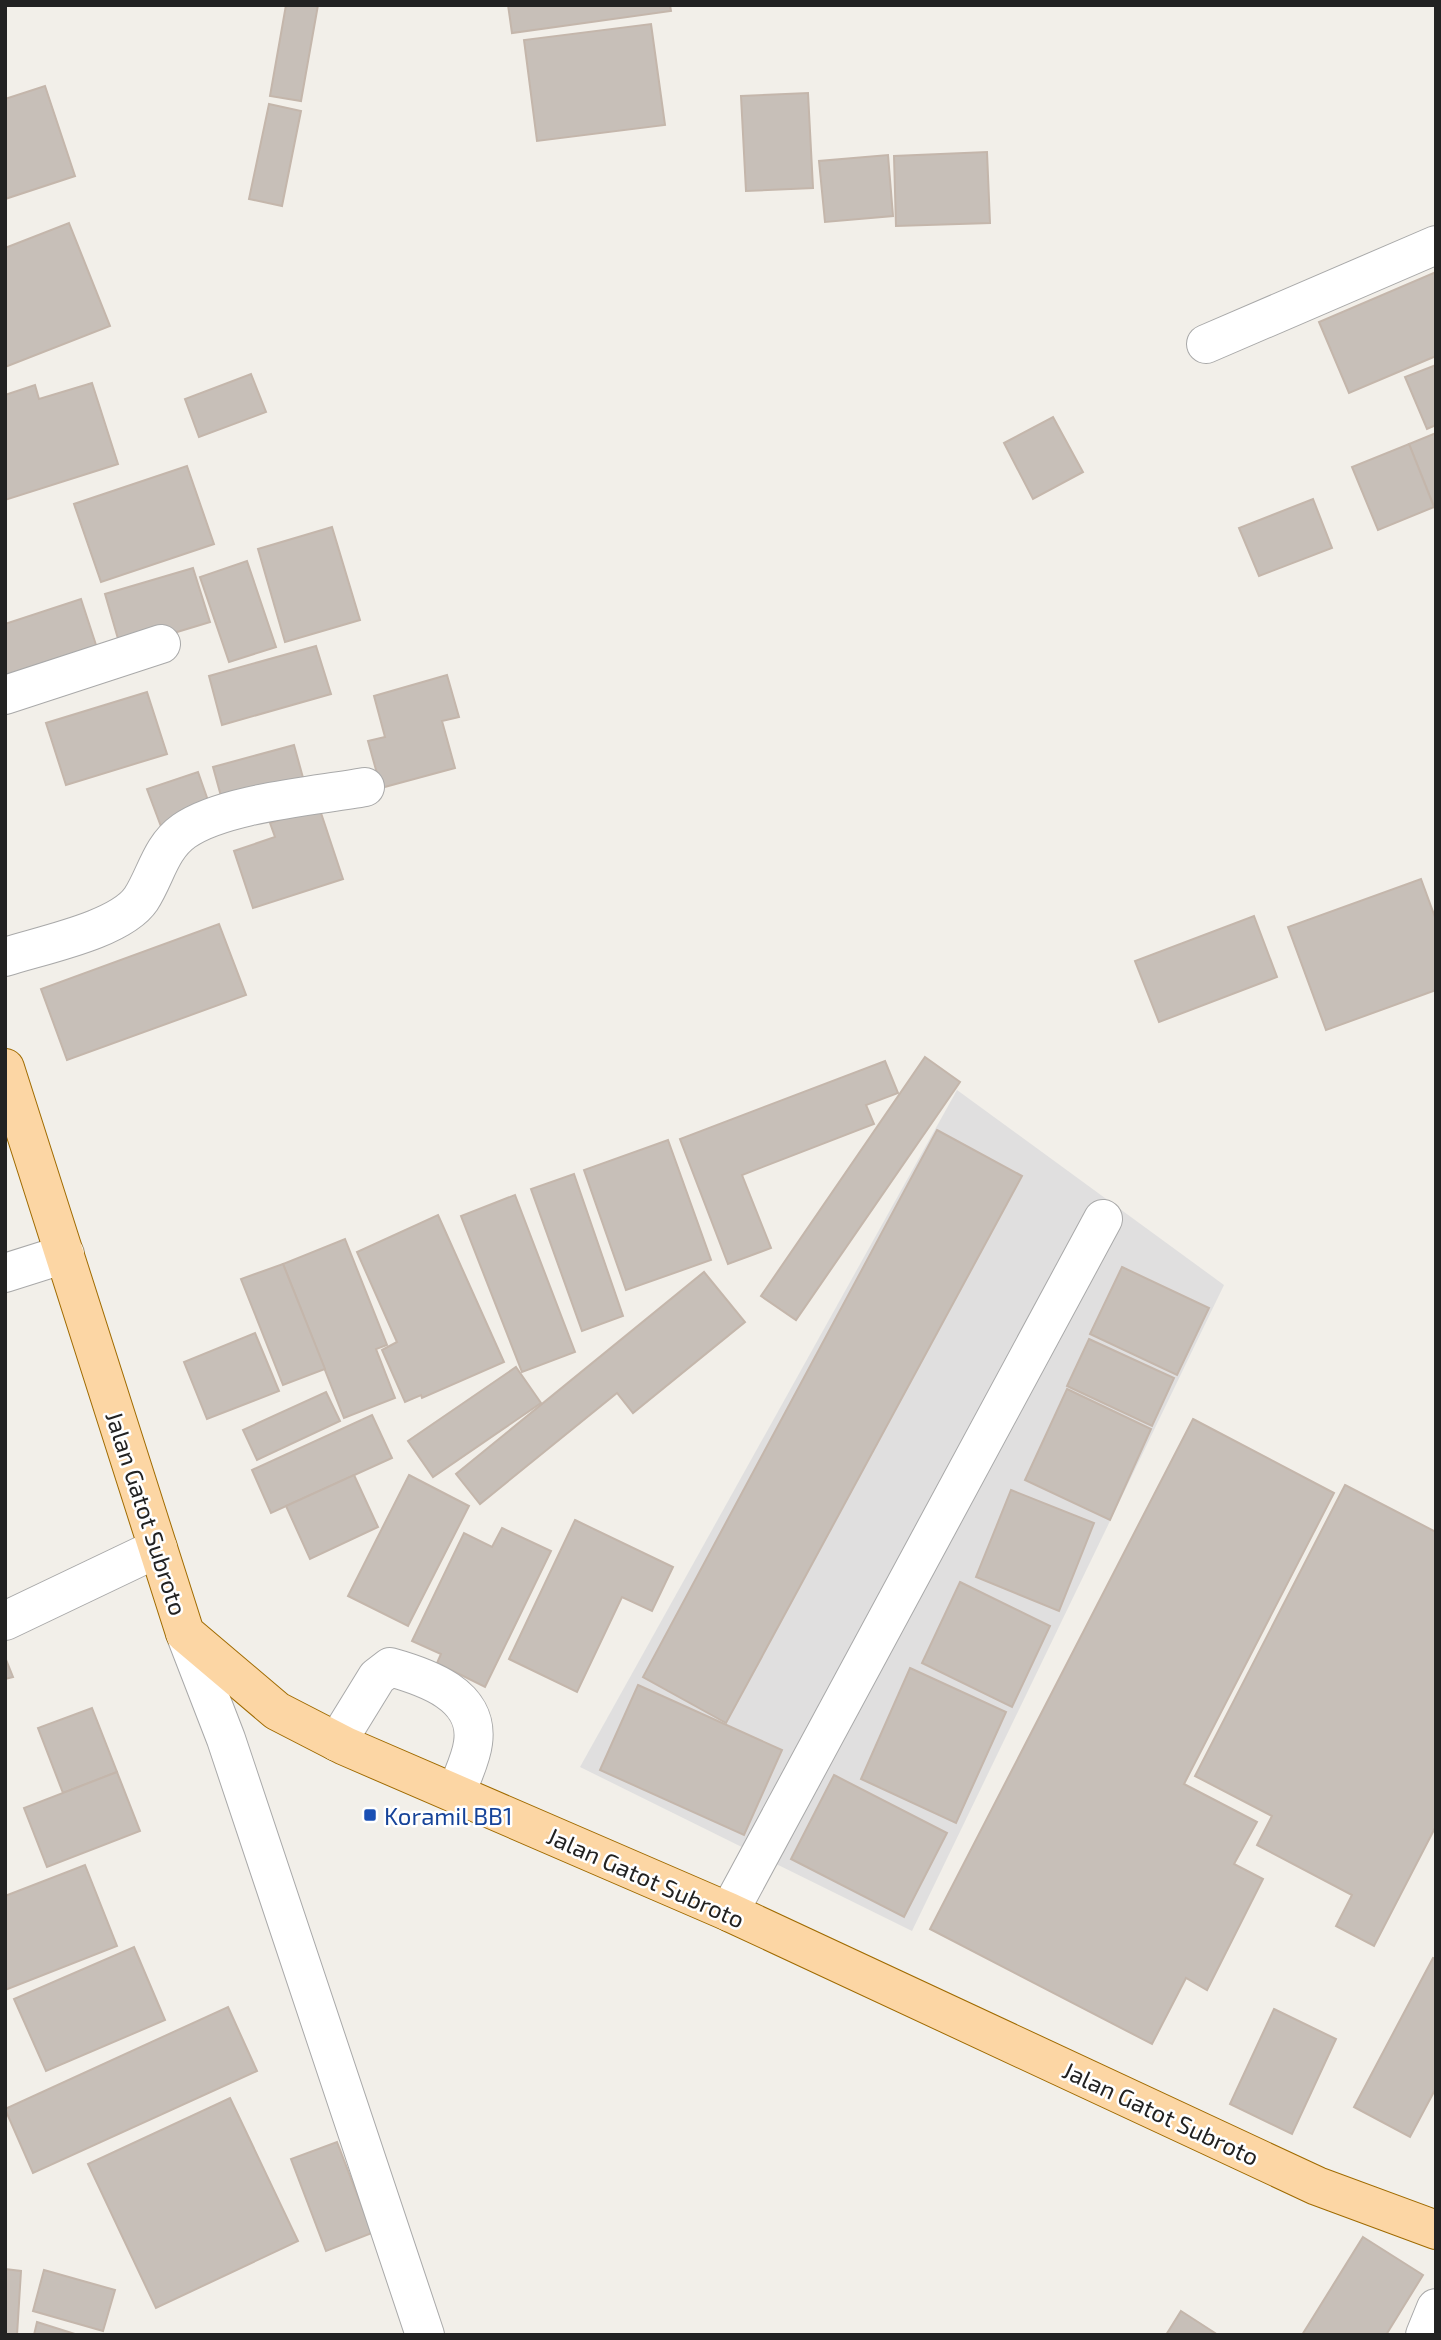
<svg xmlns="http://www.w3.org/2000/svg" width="1441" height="2340" viewBox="0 0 1441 2340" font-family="'Exo 2',sans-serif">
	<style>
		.residential { fill: #e0dfdf }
		.building { fill: #c7bfb8; stroke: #c4b6ab; stroke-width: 2 }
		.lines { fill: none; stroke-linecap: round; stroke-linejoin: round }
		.minor-casing { stroke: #a9a9a9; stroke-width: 40 }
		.major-casing { stroke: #a06b00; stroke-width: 40 }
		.minor { stroke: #fff; stroke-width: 38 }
		.major { stroke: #fcd6a4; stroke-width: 38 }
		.transit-dot { fill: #1a4fb4; stroke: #fff; stroke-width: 2.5 }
		.labels { text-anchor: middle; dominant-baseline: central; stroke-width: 5; stroke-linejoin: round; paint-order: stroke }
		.street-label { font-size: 24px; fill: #222; stroke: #fff }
		.transit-label { font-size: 24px; fill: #164399; stroke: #fff; text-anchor: start }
	</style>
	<rect width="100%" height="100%" fill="#f2efe9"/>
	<path class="residential" d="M957 1090 1224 1285 912 1931 580 1767Z"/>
	<g class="building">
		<path d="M286 5H318L301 101 270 96Z"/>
		<path d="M508 5H670L671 11 512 33Z"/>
		<path d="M651 24 665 125 537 141 524 40Z"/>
		<path d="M45 86 75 176 5 199V99Z"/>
		<path d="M808 93 813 188 746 191 741 96Z"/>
		<path d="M269 104 301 111 282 206 249 199Z"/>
		<path d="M987 152 990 223 896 226 894 156Z"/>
		<path d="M888 155 893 216 825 222 819 161Z"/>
		<path d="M69 223 110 326 5 367V248Z"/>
		<path d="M1436 272V356L1349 393 1319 322Z"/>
		<path d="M1436 365V425L1427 429 1405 377Z"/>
		<path d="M251 374 266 412 199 437 185 399Z"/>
		<path d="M92 383 118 464 5 500V395L35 385 39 399Z"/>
		<path d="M1053 417 1083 472 1033 499 1004 443Z"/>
		<path d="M1436 433V506L1434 507 1409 444Z"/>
		<path d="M1409 444 1434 507 1378 530 1352 467Z"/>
		<path d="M187 466 214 544 101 582 74 504Z"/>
		<path d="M1313 499 1332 548 1259 576 1239 528Z"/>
		<path d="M332 527 360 620 285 642 258 549Z"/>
		<path d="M247 561 276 647 229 662 200 577Z"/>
		<path d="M193 568 210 622 121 649 105 594Z"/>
		<path d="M81 599 98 651 5 682V624Z"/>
		<path d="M316 646 331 694 222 725 209 676Z"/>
		<path d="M447 675 459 717 442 721 455 768 381 788 368 741 385 737 374 696Z"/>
		<path d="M147 692 167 754 66 785 46 723Z"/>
		<path d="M294 745 305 785 224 807 213 767Z"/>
		<path d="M198 772 212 812 162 829 147 789Z"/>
		<path d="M319 807 343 879 253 908 234 851 275 837 270 823Z"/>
		<path d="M1421 879 1436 920V990L1326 1030 1288 927Z"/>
		<path d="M1254 916 1277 977 1159 1022 1135 961Z"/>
		<path d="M219 924 246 995 67 1060 41 989Z"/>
		<path d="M925 1057 960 1082 796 1320 761 1296Z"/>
		<path d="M885 1061 898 1093 866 1105 874 1124 742 1175 771 1248 728 1264 680 1139Z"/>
		<path d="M937 1130 1022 1176 726 1723 643 1677Z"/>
		<path d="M668 1140 711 1260 626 1290 584 1170Z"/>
		<path d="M574 1174 623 1316 582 1331 531 1189Z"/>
		<path d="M515 1195 575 1352 522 1372 461 1216Z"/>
		<path d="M438 1215 504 1362 422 1398 421 1395 405 1402 382 1350 397 1342 357 1252Z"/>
		<path d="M345 1239 387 1345 376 1349 395 1398 344 1418 283 1264Z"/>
		<path d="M283 1264 325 1369 283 1385 241 1279Z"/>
		<path d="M1122 1267 1209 1308 1177 1375 1090 1334Z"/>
		<path d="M704 1272 745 1322 633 1413 617 1393 480 1504 456 1474Z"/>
		<path d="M255 1333 279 1391 207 1419 184 1362Z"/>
		<path d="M1089 1339 1174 1378 1152 1426 1067 1386Z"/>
		<path d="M516 1367 541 1403 433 1477 408 1441Z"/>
		<path d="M1067 1389 1151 1429 1110 1520 1025 1480Z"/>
		<path d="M326 1392 340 1421 257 1460 243 1430Z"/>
		<path d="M372 1415 392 1458 271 1513 252 1470Z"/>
		<path d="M1193 1419 1334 1493 1184 1784 1257 1822 1234 1864 1263 1879 1207 1990 1186 1978 1152 2044 930 1929Z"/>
		<path d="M354 1475 378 1527 310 1559 286 1506Z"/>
		<path d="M409 1475 469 1506 408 1626 348 1596Z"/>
		<path d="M1345 1485 1436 1532V1826L1374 1946 1336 1926 1352 1895 1257 1845 1272 1816 1195 1776Z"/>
		<path d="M1011 1490 1094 1523 1059 1611 976 1577Z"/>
		<path d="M575 1520 673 1567 652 1611 622 1597 577 1692 509 1659Z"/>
		<path d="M502 1528 551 1551 485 1687 437 1663 441 1654 412 1641 464 1533 492 1547Z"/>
		<path d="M960 1582 1050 1626 1012 1707 922 1663Z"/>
		<path d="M5 1657 13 1677 5 1679Z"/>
		<path d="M910 1668 1006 1712 956 1823 861 1779Z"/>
		<path d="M638 1685 782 1750 744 1835 600 1770Z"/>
		<path d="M92 1708 117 1772 63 1793 38 1728Z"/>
		<path d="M117 1772 140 1831 47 1867 24 1808Z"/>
		<path d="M834 1775 947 1833 904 1917 791 1859Z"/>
		<path d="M85 1865 117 1946 5 1990V1896Z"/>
		<path d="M134 1947 165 2020 46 2071 14 1999Z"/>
		<path d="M1433 1958 1436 1959V2088L1410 2137 1354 2107Z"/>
		<path d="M228 2007 257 2071 33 2173 5 2109Z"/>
		<path d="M1274 2009 1336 2039 1292 2134 1230 2104Z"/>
		<path d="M230 2098 298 2241 156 2308 88 2164Z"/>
		<path d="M337 2142 372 2233 326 2251 291 2159Z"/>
		<path d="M1363 2237 1423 2275 1386 2335H1302Z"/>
		<path d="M5 2269 21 2271 17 2335H5Z"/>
		<path d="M44 2270 115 2290 103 2331 33 2311Z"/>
		<path d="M1181 2311 1218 2335H1166Z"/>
		<path d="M37 2322 78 2335H34Z"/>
	</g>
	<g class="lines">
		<g class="minor-casing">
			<g id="minor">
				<path d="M1206 344 1436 245"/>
				<path d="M5 695 161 644"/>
				<path d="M5 957C42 945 120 930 141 899 156 876 160 848 184 831 224 803 315 796 365 787"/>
				<path d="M5 1273 65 1254"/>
				<path d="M5 1621 158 1548"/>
				<path d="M185 1633 226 1739 425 2335"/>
				<path d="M337 1742 377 1677 390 1667C426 1677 480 1695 473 1743 471 1760 461 1778 456 1794"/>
				<path d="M729 1912 1103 1219"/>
				<path d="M1425 2335 1436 2308"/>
			</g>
		</g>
		<g class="major-casing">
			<path id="major" d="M5 1068 185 1633 277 1711 345 1746 729 1912 1317 2186 1436 2230"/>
		</g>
		<use href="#minor" class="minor"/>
		<use href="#major" class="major"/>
	</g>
	<rect class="transit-dot" x="363" y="1808" width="14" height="14" rx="3.5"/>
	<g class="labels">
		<g class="street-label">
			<text transform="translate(147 1513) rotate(72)">Jalan Gatot Subroto</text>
			<text transform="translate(646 1877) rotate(24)">Jalan Gatot Subroto</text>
			<text transform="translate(1161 2113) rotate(25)">Jalan Gatot Subroto</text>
		</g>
		<g class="transit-label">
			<text x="384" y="1815">Koramil BB1</text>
		</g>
	</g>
	<rect width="1441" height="2340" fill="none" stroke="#222222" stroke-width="14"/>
</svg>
